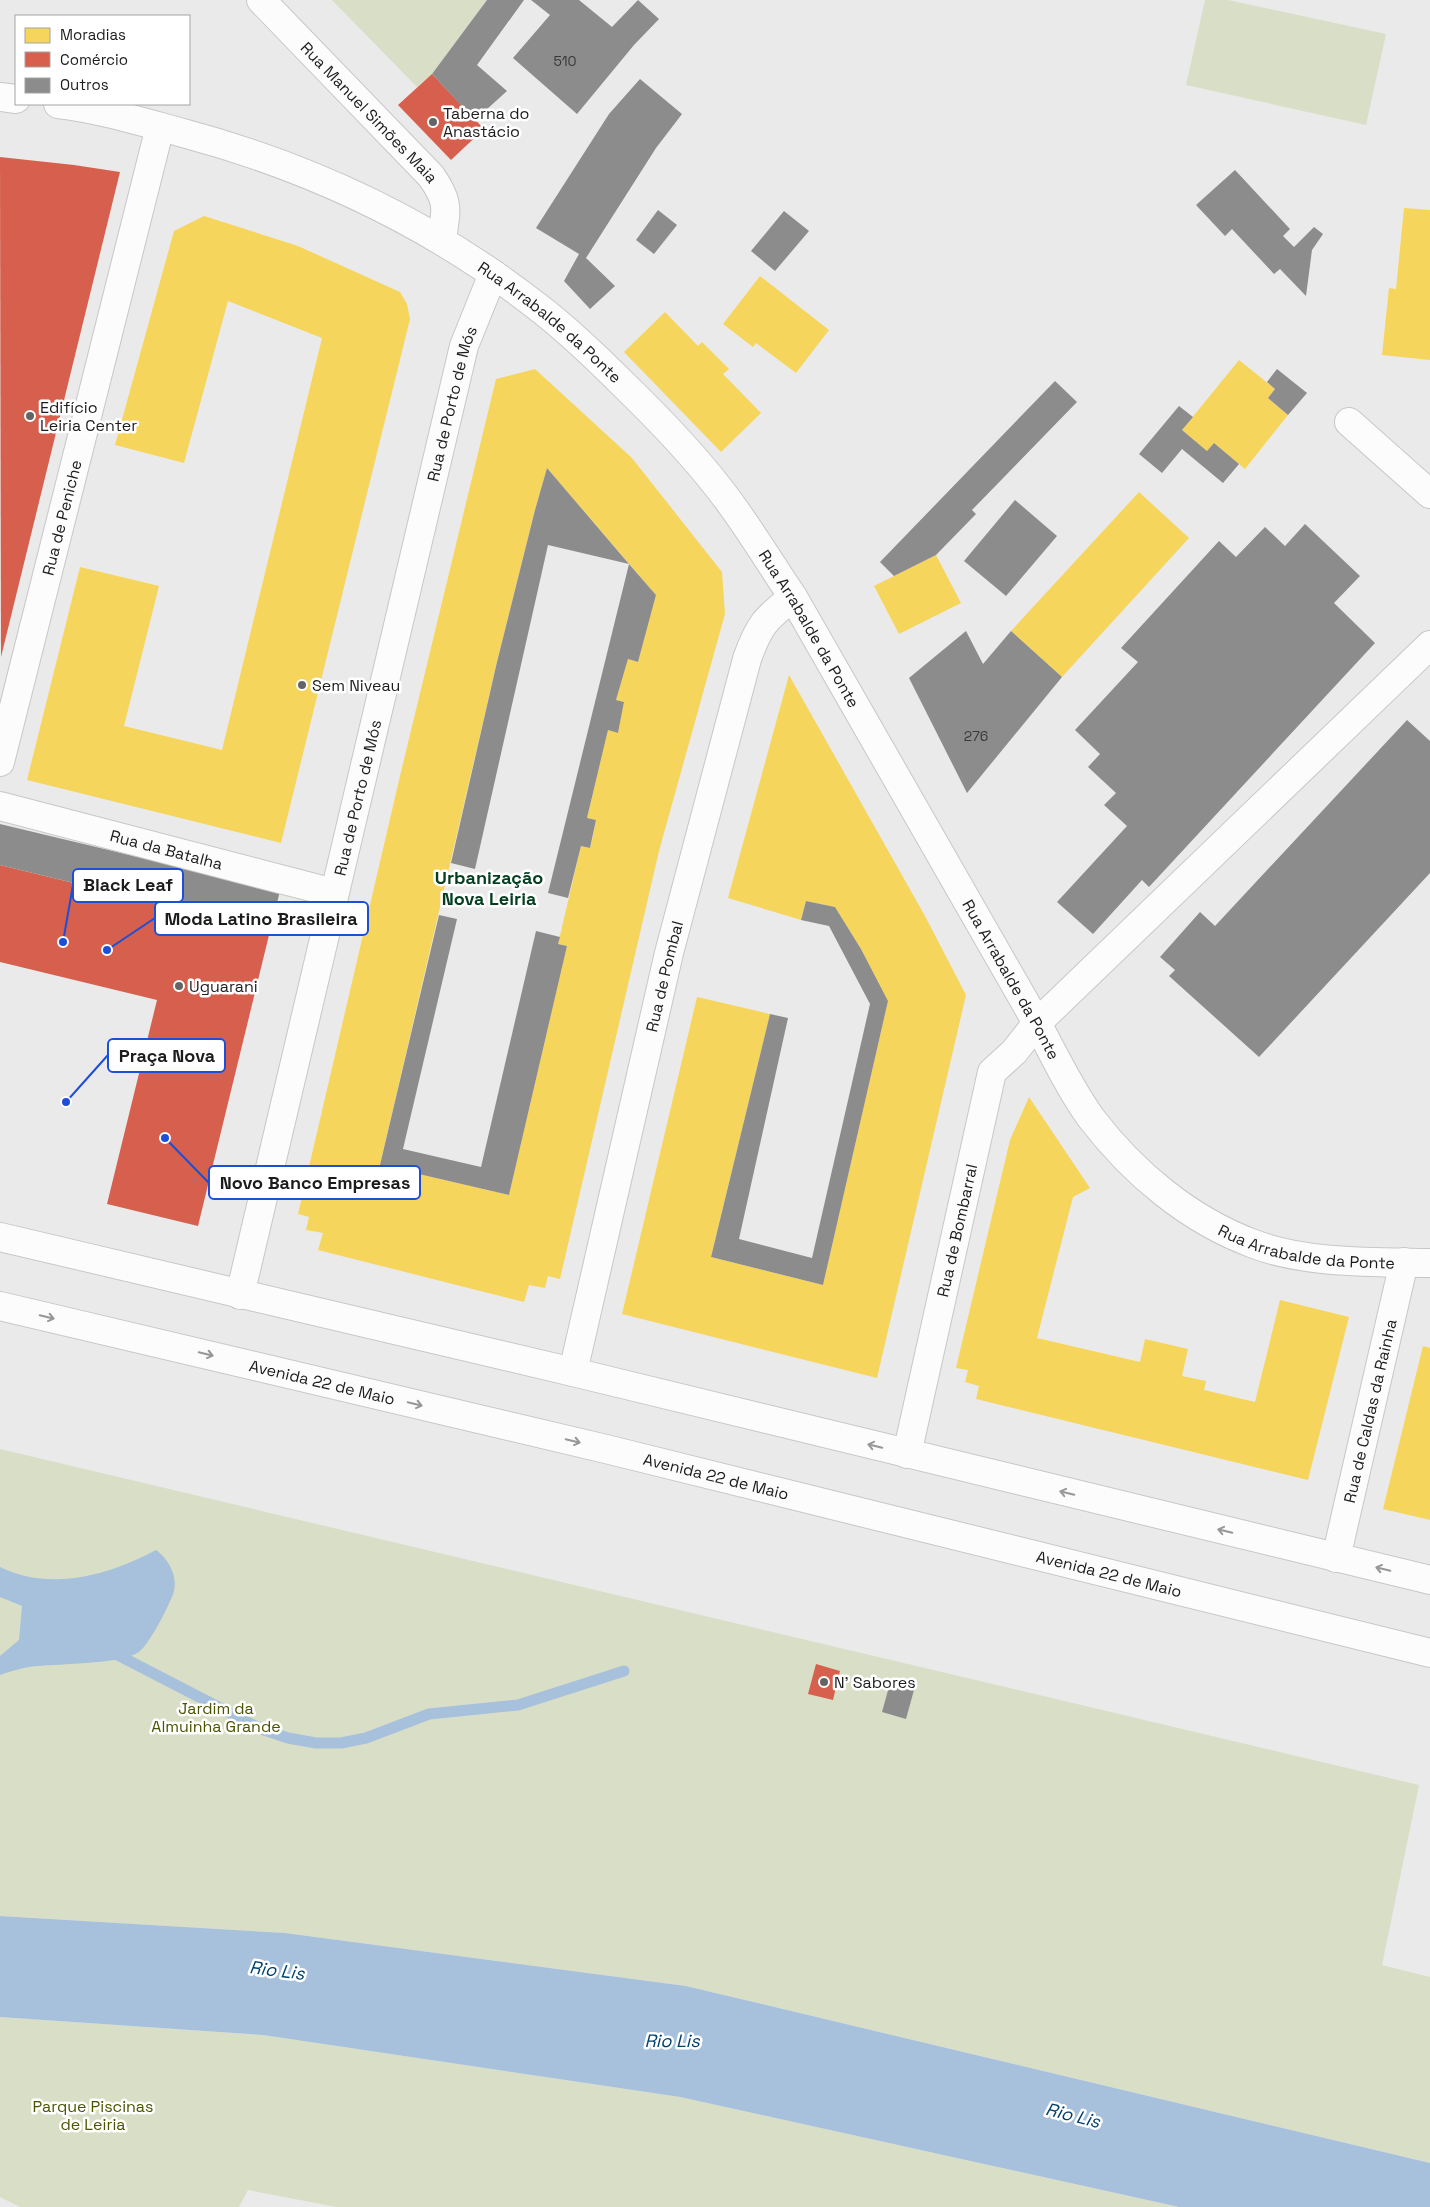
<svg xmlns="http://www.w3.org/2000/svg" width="1430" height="2207" viewBox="0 0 1430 2207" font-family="'Space Grotesk',sans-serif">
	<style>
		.green { fill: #d9dec7 }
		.water { fill: #a7c1dc }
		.homes { fill: #f6d55c; fill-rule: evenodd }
		.shops { fill: #d6604d }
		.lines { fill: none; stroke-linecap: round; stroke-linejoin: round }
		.stream { stroke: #a7c1dc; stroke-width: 11 }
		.building { fill: #8c8c8c }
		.minor-casing { stroke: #c7c7c8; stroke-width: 30 }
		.major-casing { stroke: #c7c7c8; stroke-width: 30 }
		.minor { stroke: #fcfcfc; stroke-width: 28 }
		.major { stroke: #fcfcfc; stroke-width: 28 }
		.oneway { stroke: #979798 }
		.poi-dot { fill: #646465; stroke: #fff; stroke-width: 2 }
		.labels { text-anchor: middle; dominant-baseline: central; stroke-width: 5; stroke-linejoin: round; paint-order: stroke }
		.number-label { font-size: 14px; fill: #383839 }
		.street-label { font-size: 16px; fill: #1c1c1d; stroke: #fff }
		.poi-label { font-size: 16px; fill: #1c1c1d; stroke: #fff; text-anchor: start }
		.park-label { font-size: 16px; fill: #4b5400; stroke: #fff }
		.neighbourhood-label { font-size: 18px; font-weight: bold; fill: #033e1e; stroke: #fff }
		.water-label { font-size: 18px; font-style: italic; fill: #00406d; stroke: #fff }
		.leader { fill: none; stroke: #1d4ed8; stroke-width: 2 }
		.callout-dot { fill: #1d4ed8; stroke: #fff; stroke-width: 2 }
		.callout { fill: #fff; stroke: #1d4ed8; stroke-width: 2 }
		.callout-label { font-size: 18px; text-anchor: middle; font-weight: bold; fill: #1c1c1d }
	</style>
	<rect width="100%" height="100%" fill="#eaeaeb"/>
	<g class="green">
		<path d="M332 0H487L432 74 417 87Z"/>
		<path d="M1205 0H1228L1386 34 1366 125 1186 85Z"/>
		<path d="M0 1449 1419 1785 1382 1965 1430 1977V2163L686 1986 285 1933 0 1916Z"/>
		<path d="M0 2017 263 2035 680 2097 1179 2207H336L248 2190 239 2207H20L0 2197Z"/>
	</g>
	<g class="water">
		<path d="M156 1550C170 1560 180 1580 172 1597 166 1611 150 1643 139 1652 123 1664 58 1664 37 1666 24 1667 12 1671 0 1675V1656L19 1640 22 1606 0 1597V1567C51 1592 109 1575 156 1550Z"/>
		<path d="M0 1916 285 1933 686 1986 1430 2163V2207H1179L680 2097 263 2035 0 2017Z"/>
	</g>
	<g class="homes">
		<path d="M1404 208 1430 210V360L1382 355 1389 288 1396 289Z"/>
		<path d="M204 216 298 246 400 292 407 304 410 319 281 843 27 780 80 567 159 586 124 726 222 750 322 338 228 301 184 463 115 445 174 231Z"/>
		<path d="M760 276 829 330 796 373 756 343 753 347 723 324Z"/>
		<path d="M665 312 698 346 702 342 729 369 723 374 761 413 721 452 624 352Z"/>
		<path d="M1239 360 1275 389 1268 398 1288 415 1245 469 1214 443 1207 451 1182 430Z"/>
		<path d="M535 369 632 458 722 572 725 614 659 851 560 1279 548 1276 545 1288 529 1285 524 1302 318 1250 323 1233 306 1230 309 1217 298 1214 400 776 496 379ZM547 468 656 595 638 662 628 659 616 700 624 702 618 733 608 730 587 818 596 820 593 836 590 848 581 846 558 944 567 946 509 1195 380 1165 497 662 535 510Z"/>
		<path d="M1139 492 1189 538 1062 677 1011 631Z"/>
		<path d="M936 555 961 603 899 634 874 586Z"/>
		<path d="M789 675 925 916 966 995 877 1378 622 1314 697 997 770 1014 711 1257 823 1285 888 1001 861 949 835 907 806 901 801 920 728 898Z"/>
		<path d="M1029 1097 1090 1188 1073 1197 1037 1338 1140 1362 1145 1339 1188 1349 1182 1376 1206 1381 1204 1390 1255 1402 1280 1300 1349 1317 1308 1480 976 1399 979 1386 965 1382 968 1370 956 1368 1010 1140Z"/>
		<path d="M1423 1346 1430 1348V1520L1383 1509Z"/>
	</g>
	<g class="shops">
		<path d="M432 74 484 129 451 160 398 105Z"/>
		<path d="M0 157 74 165 120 172 1 657Z"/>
		<path d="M0 865 270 931 198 1226 107 1204 157 1000 0 962Z"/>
		<path d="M816 1664 840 1671 833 1700 808 1694Z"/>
	</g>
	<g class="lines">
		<path class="stream" d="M110 1651 261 1729 288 1738 316 1743H341L366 1738 429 1714 518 1705 624 1671"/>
	</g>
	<g class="building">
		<path d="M487 0H524L477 65 507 91 475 120 432 74Z"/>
		<path d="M531 0H579L612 27 638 0 659 19 634 45 577 114 513 58 550 15Z"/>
		<path d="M640 79 682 114 656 148 586 258 615 286 590 309 564 281 579 254 536 228 609 114Z"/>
		<path d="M1235 170 1290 229 1283 236 1294 247 1314 227 1323 234 1312 250 1306 296 1280 269 1274 274 1232 229 1225 236 1196 205Z"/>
		<path d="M658 210 677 225 654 254 636 240Z"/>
		<path d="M784 211 809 231 775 271 751 251Z"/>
		<path d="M1277 369 1307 393 1288 415 1268 398 1275 389 1267 382Z"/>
		<path d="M1055 381 1077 402 972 510 976 514 936 555 894 576 880 562Z"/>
		<path d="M1179 406 1193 417 1182 430 1207 451 1214 443 1239 464 1223 483 1182 449 1162 473 1139 454Z"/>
		<path d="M547 468 629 564 548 545 475 869 451 863 497 662 535 510Z"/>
		<path d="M1015 500 1057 536 1006 596 964 561Z"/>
		<path d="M1305 524 1360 576 1334 603 1375 643 1149 887 1142 880 1093 934 1057 902 1127 826 1104 805 1116 793 1088 767 1100 754 1075 730 1138 662 1121 648 1219 541 1236 557 1265 527 1285 546Z"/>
		<path d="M629 564 656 595 638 662 628 659 616 700 624 702 618 733 608 730 587 818 596 820 590 848 581 846 568 898 548 893Z"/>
		<path d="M966 631 983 664 1011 631 1062 677 967 793 909 678Z"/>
		<path d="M1407 720 1430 741V873L1259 1057 1169 976 1175 970 1160 957 1200 912 1215 926Z"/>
		<path d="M0 824 280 891 270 931 0 865Z"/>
		<path d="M806 901 835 907 861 949 888 1001 823 1285 711 1257 770 1014 788 1018 739 1239 812 1258 870 1004 829 926 801 920Z"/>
		<path d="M439 915 457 919 403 1149 481 1167 536 931 560 937 558 944 567 946 509 1195 380 1165Z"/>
		<path d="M890 1683 914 1690 906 1719 882 1712Z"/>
	</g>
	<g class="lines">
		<g class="minor-casing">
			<g id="minor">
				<path id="s1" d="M261 0 431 176C450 203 446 209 442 240"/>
				<path d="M0 97 16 99"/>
				<path id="s2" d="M58 104C101 109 142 122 183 133 314 168 437 227 543 311 572 334 599 360 625 386 659 419 692 453 721 491 747 524 769 562 793 597L1037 1023C1054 1055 1070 1089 1091 1118 1133 1173 1189 1220 1254 1244 1306 1264 1375 1262 1430 1263"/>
				<path d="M1349 422 1430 494"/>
				<path id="s3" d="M0 762 160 127"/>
				<path id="s4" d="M0 806 334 893"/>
				<path id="s5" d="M240 1295 464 346 493 274"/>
				<path id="s6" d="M573 1372 669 953 747 659C759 625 765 619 793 597"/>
				<path id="s7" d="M907 1454 992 1072 1014 1052 1037 1023 1430 645"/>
				<path id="s8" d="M1336 1558 1404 1262"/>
			</g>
		</g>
		<g class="major-casing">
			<g id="major">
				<path d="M0 1237 573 1372 1430 1580"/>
				<path id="s9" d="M0 1306 606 1449 1430 1653"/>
			</g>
		</g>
		<use href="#minor" class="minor"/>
		<use href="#major" class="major"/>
	</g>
	<defs><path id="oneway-shaft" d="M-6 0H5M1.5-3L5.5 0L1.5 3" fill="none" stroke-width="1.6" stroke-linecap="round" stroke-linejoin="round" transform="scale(1.25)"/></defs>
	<g class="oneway">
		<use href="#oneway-shaft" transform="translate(47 1317) rotate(13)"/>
		<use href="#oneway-shaft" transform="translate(206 1354) rotate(13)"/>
		<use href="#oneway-shaft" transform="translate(415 1404) rotate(13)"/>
		<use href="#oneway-shaft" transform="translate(573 1441) rotate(13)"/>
		<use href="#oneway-shaft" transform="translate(875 1446) rotate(-166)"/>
		<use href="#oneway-shaft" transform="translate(1067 1493) rotate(-166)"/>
		<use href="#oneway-shaft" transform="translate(1225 1531) rotate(-166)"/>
		<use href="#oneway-shaft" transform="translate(1383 1569) rotate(-167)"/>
	</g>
	<g class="poi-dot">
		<circle cx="433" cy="122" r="5"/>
		<circle cx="30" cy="416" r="5"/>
		<circle cx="302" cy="685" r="5"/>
		<circle cx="179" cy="986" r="5"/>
		<circle cx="824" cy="1682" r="5"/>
	</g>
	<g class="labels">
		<g class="number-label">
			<text x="565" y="61">510</text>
			<text x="976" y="736">276</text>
		</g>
		<g class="street-label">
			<text stroke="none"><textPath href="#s1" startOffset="156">Rua Manuel Simões Maia</textPath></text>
			<text stroke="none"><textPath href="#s2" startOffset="545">Rua Arrabalde da Ponte</textPath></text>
			<text stroke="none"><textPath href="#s5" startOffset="916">Rua de Porto de Mós</textPath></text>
			<text stroke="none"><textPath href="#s3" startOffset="252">Rua de Peniche</textPath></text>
			<text stroke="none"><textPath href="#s2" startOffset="950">Rua Arrabalde da Ponte</textPath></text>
			<text stroke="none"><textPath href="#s5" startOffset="511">Rua de Porto de Mós</textPath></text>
			<text stroke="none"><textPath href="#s4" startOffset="172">Rua da Batalha</textPath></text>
			<text stroke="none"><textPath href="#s6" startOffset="406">Rua de Pombal</textPath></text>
			<text stroke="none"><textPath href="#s2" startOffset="1355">Rua Arrabalde da Ponte</textPath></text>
			<text stroke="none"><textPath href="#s7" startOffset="229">Rua de Bombarral</textPath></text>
			<text stroke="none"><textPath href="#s2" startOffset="1776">Rua Arrabalde da Ponte</textPath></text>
			<text stroke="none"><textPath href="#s9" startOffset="331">Avenida 22 de Maio</textPath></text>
			<text stroke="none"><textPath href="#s8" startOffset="151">Rua de Caldas da Rainha</textPath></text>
			<text stroke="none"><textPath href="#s9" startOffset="736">Avenida 22 de Maio</textPath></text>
			<text stroke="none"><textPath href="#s9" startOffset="1141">Avenida 22 de Maio</textPath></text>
		</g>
		<g class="poi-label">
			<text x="443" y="113">Taberna do<tspan x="443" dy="18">Anastácio</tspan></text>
			<text x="40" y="407">Edifício<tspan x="40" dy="18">Leiria Center</tspan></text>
			<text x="312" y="685">Sem Niveau</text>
			<text x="189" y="986">Uguarani</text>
			<text x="834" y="1682">N' Sabores</text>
		</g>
		<g class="park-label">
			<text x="216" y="1708">Jardim da<tspan x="216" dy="18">Almuinha Grande</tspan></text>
			<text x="93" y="2106">Parque Piscinas<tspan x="93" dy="18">de Leiria</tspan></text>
		</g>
		<g class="neighbourhood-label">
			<text x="489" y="877">Urbanização<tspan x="489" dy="21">Nova Leiria</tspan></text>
		</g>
		<g class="water-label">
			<text transform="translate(277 1970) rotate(7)">Rio Lis</text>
			<text x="672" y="2040">Rio Lis</text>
			<text transform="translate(1073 2115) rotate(14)">Rio Lis</text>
		</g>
	</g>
	<path class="leader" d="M63 942L73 885M107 950L155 918M66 1102L108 1055M165 1138L209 1183"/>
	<g class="callout-dot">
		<circle cx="63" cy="942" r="5"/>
		<circle cx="107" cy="950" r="5"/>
		<circle cx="66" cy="1102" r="5"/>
		<circle cx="165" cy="1138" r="5"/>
	</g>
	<g class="callout">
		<rect x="73" y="869" width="110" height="33" rx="5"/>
		<rect x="155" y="902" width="213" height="33" rx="5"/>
		<rect x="108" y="1039" width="117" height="33" rx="5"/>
		<rect x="209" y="1166" width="211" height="33" rx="5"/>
	</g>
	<g class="callout-label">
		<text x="128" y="891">Black Leaf</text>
		<text x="261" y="925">Moda Latino Brasileira</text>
		<text x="167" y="1062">Praça Nova</text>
		<text x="315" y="1189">Novo Banco Empresas</text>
	</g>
	<rect x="15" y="15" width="175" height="90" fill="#ffffff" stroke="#a4a4a5"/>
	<rect x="25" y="28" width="25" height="15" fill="#f6d55c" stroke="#a4a4a5"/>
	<text x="60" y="40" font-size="15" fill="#1c1c1d">Moradias</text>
	<rect x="25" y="52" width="25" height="15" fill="#d6604d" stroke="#a4a4a5"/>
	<text x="60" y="65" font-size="15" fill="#1c1c1d">Comércio</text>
	<rect x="25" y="78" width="25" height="15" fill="#8c8c8c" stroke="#a4a4a5"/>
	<text x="60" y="90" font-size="15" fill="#1c1c1d">Outros</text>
</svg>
